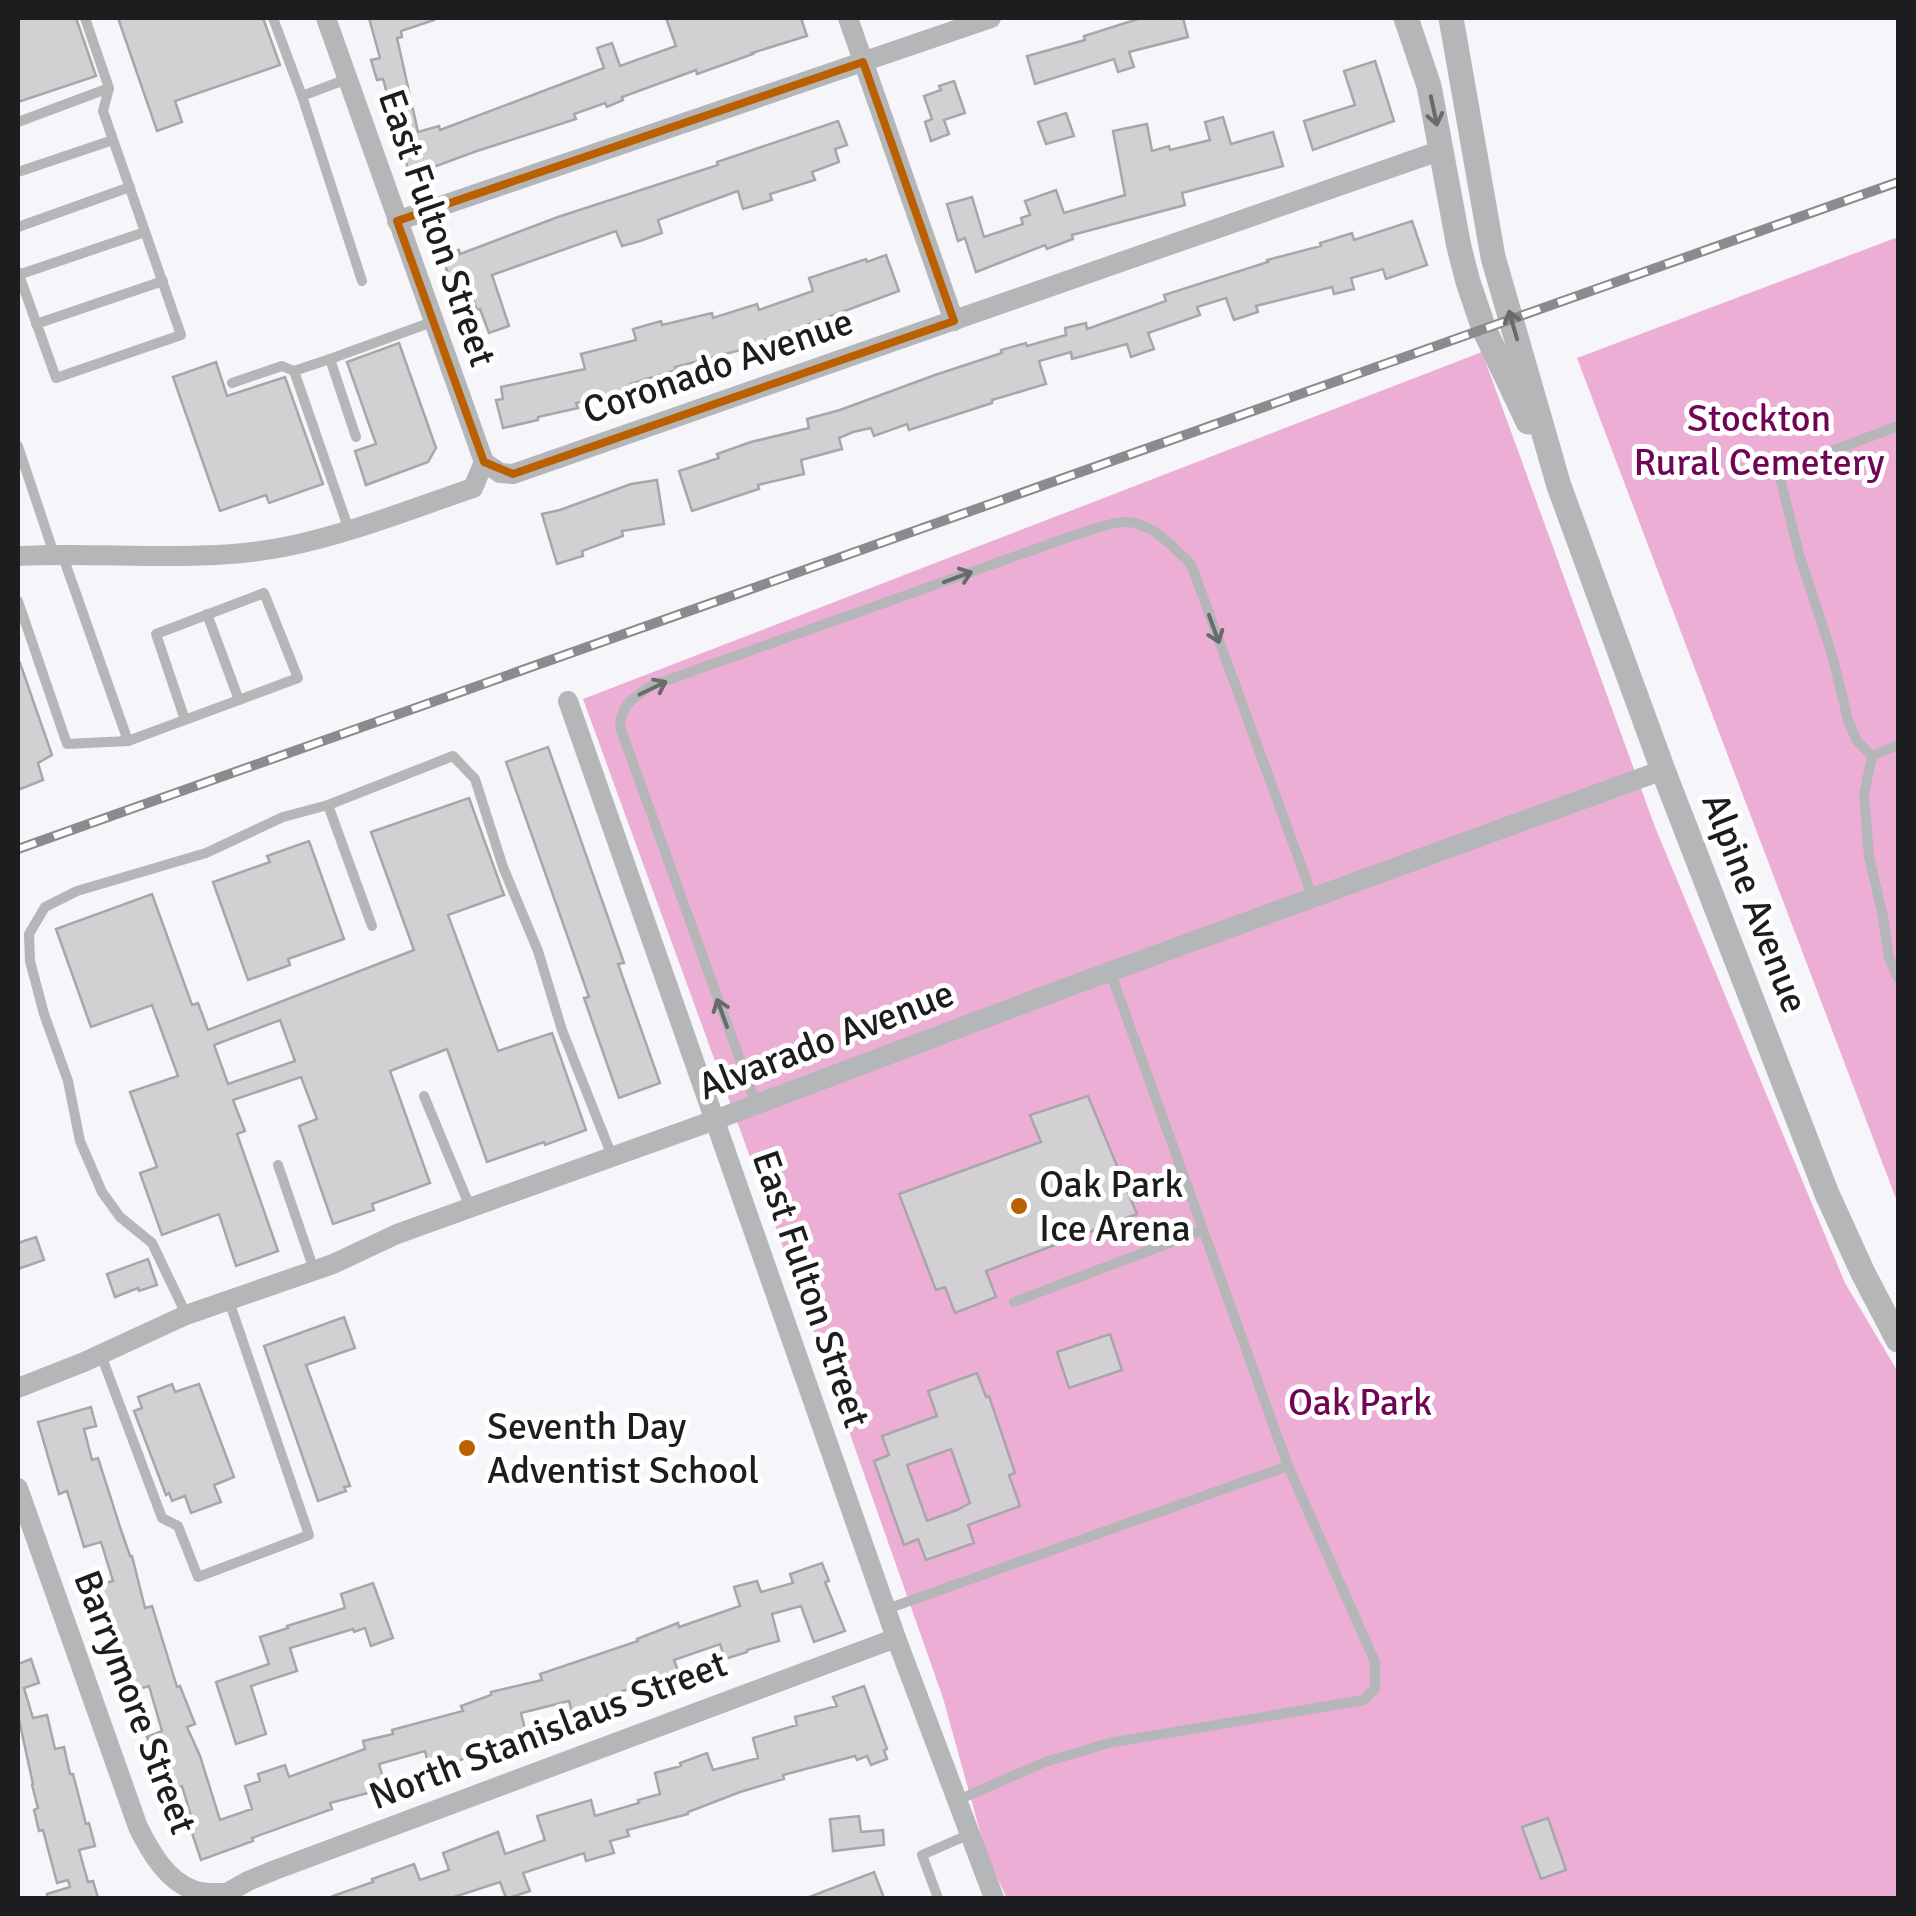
<svg xmlns="http://www.w3.org/2000/svg" width="1916" height="1916" viewBox="0 0 1916 1916" font-family="Signika,sans-serif">
	<style>
		.green { fill: #edaed5 }
		.building { fill: #d3d0d4; stroke: #a9a6aa; stroke-width: 2.5; fill-rule: evenodd }
		.lines { fill: none; stroke-linecap: round; stroke-linejoin: round }
		.service { stroke: #b5b6b7; stroke-width: 10 }
		.minor { stroke: #b5b6b7; stroke-width: 20 }
		.tertiary { stroke: #b5b6b7; stroke-width: 25 }
		.rail-casing { stroke: #8b8a8d; stroke-width: 10 }
		.rail { stroke: #fff; stroke-width: 6; stroke-dasharray: 19; stroke-linecap: butt }
		.oneway { stroke: #696a6b }
		.marked { fill: none; stroke: #ba6000; stroke-width: 8; stroke-linejoin: round }
		.poi-dot { fill: #ba6000; stroke: #fff; stroke-width: 4 }
		.labels { text-anchor: middle; dominant-baseline: central; stroke-width: 10; stroke-linejoin: round; paint-order: stroke }
		.street-label { font-size: 38px; fill: #1d1d1f; stroke: #fff }
		.park-label { font-size: 38px; fill: #700556; stroke: #fff }
		.poi-label { font-size: 38px; fill: #1d1d1f; stroke: #fff; text-anchor: start }
	</style>
	<rect width="100%" height="100%" fill="#f6f5f9"/>
	<g class="green">
		<path d="M1898 237V1204L1577 358Z"/>
		<path d="M1482 352 1655 827 1845 1283 1898 1372V1898H1007L987 1857 943 1698 820 1349 583 699Z"/>
	</g>
	<g class="building">
		<path d="M18 18H76L96 76 18 102Z"/>
		<path d="M118 18H263L280 65 175 101 182 122 157 131Z"/>
		<path d="M369 18H433L434 20 401 31 402 37 397 38 418 132 439 126 440 130 604 68 597 48 612 43 620 66 676 46 666 18H801L807 36 752 53 753 54 697 74 696 70 622 97 623 100 607 107 605 103 574 114 576 119 474 152 415 174 412 168 408 169 383 79 377 80 371 60 380 58Z"/>
		<path d="M1141 18H1183L1188 37 1129 52 1134 67 1118 72 1114 59 1035 84 1027 56 1085 40 1084 36Z"/>
		<path d="M1375 61 1394 121 1313 150 1304 121 1355 105 1344 71Z"/>
		<path d="M954 81 965 113 944 120 949 134 931 141 925 122 932 119 924 96 941 90 939 86Z"/>
		<path d="M1066 113 1074 136 1046 144 1038 122Z"/>
		<path d="M1223 117 1231 144 1273 132 1283 166 1182 193 1185 205 1072 235 1073 239 1047 249 1045 245 976 272 965 238 958 241 947 204 972 197 984 237 1023 224 1021 218 1030 215 1025 201 1056 190 1064 213 1125 195 1113 131 1147 124 1152 151 1169 146 1170 150 1210 140 1205 122Z"/>
		<path d="M838 121 847 145 835 149 839 162 812 172 815 180 770 194 772 200 743 209 738 191 658 220 662 233 640 241 622 246 616 231 492 275 509 326 489 333 480 309 477 310 467 283 453 289 442 256 459 250 460 254 558 217 718 165 717 162Z"/>
		<path d="M1412 221 1427 265 1386 279 1383 269 1351 278 1354 289 1334 294 1332 287 1256 306 1258 312 1234 320 1226 298 1197 307 1200 315 1148 333 1154 349 1131 357 1127 344 1072 359 1071 352 1039 361 1046 384 992 400V403L909 430 907 424 874 436 871 428 853 432 839 438 842 449 801 460 804 474 758 485 759 489 692 511 679 471 719 458 717 454 751 442 809 428 807 419 840 410 935 375 1002 353 1001 350 1026 343 1027 346 1066 335 1065 328 1086 323 1087 329 1166 301 1164 295 1268 262 1267 260 1321 246 1320 243 1352 233 1354 240Z"/>
		<path d="M886 255 899 291 752 345V347L675 367 676 370 630 384 631 388 576 403 578 408 538 417V420L503 428 496 400 503 399 501 387 585 369 581 354 636 340 633 329 661 321 662 325 712 313 713 318 757 304 759 310 813 291 809 278 866 259 867 262Z"/>
		<path d="M399 343 436 448 428 462 366 485 355 451 376 444 347 362Z"/>
		<path d="M216 362 227 396 285 377 323 484 269 503 266 495 220 511 173 377Z"/>
		<path d="M657 480 664 524 622 531 623 536 582 551 583 556 557 564 542 514 560 510 631 484Z"/>
		<path d="M18 663H20L52 755 38 763 43 780 18 790Z"/>
		<path d="M548 747 624 963 618 964 660 1083 619 1098 584 998 589 997 506 762Z"/>
		<path d="M469 798 504 895 448 915 498 1051 552 1033 586 1130 545 1145 544 1142 487 1162 447 1049 390 1071 430 1183 372 1204 374 1210 333 1224 299 1126 317 1119 301 1077 233 1100 245 1131 237 1134 278 1251 236 1266 219 1214 162 1235 140 1173 157 1167 130 1092 178 1076 152 1005 91 1027 56 929 152 894 192 1005 198 1003 208 1030 414 950 371 832ZM280 1020 295 1061 228 1084 214 1045Z"/>
		<path d="M309 841 344 939 288 959 290 965 248 980 213 882 270 862 267 856Z"/>
		<path d="M1088 1096 1137 1214 986 1271 996 1297 955 1313 945 1287 936 1290 899 1194 1041 1142 1030 1115Z"/>
		<path d="M36 1237 44 1260 18 1269V1243Z"/>
		<path d="M148 1259 157 1285 139 1291 138 1288 115 1297 107 1274Z"/>
		<path d="M344 1317 355 1348 306 1365 350 1486 344 1487 346 1491 318 1501 264 1346Z"/>
		<path d="M1110 1334 1122 1370 1069 1388 1057 1352Z"/>
		<path d="M977 1373 986 1397 989 1396 1015 1473 1009 1475 1020 1506 968 1525 974 1543 926 1560 918 1539 904 1545 874 1461 889 1455 882 1436 937 1416 928 1391ZM951 1449 970 1503 957 1510 927 1521 907 1465Z"/>
		<path d="M172 1384 175 1392 199 1384 234 1477 214 1485 221 1502 191 1513 185 1496 172 1501 169 1493 166 1495 134 1411 142 1408 138 1397Z"/>
		<path d="M91 1407 96 1426 84 1429 92 1460 98 1458 120 1527 130 1556H132L145 1608 152 1606 177 1687 180 1686 195 1724 187 1727 200 1756 220 1820 252 1809 245 1786 260 1781 258 1774 285 1765 289 1777 365 1749 363 1741 393 1734 392 1730 463 1711 461 1706 491 1695V1692L542 1680 540 1674 638 1641 637 1639 678 1623 679 1627 740 1606 734 1587 757 1581 761 1592 793 1583 790 1574 822 1563 829 1581 825 1582 845 1631 814 1642 801 1606 772 1614 779 1641 747 1650V1652L725 1659 720 1644 674 1660 678 1671 598 1700 600 1707 573 1716 569 1701 521 1713 526 1733 483 1744 485 1750 458 1761 429 1767 425 1751 379 1764 386 1788 330 1803 332 1809 252 1838 253 1841 201 1860 191 1830 195 1829 182 1786 164 1791 157 1769 159 1768 147 1737 162 1731 149 1686 132 1691 117 1640 112 1642 103 1612 98 1613 92 1586 113 1581 101 1542 84 1547 67 1491 59 1494 38 1422Z"/>
		<path d="M373 1583 393 1638 371 1646 365 1628 354 1632 353 1629 290 1648 297 1671 251 1686 266 1734 236 1744 216 1682 269 1664 260 1637 288 1628 287 1626 345 1608 341 1594Z"/>
		<path d="M31 1659 39 1683 24 1688 33 1718 47 1715 55 1749 64 1747 70 1774H73L86 1824 89 1823 95 1846 79 1850 88 1882 93 1881 98 1898H47V1894L70 1887 68 1880 57 1883 43 1830 39 1831 34 1810 38 1808 32 1785 33 1784 18 1715V1664Z"/>
		<path d="M864 1686 887 1749 884 1750 887 1759 871 1765 867 1756 857 1760 855 1756 783 1775 784 1779 740 1792 688 1812V1814L627 1830 629 1836 610 1841 614 1853 586 1861 584 1853 523 1873 530 1891 509 1898H506L500 1882 451 1898H334L333 1896 373 1882 372 1879 414 1864 420 1880 449 1870 443 1853 498 1832 505 1854 545 1840 537 1816 591 1800 595 1816 639 1803 638 1800 660 1794 655 1773 681 1766 680 1763 707 1753 713 1770 758 1758 753 1738 797 1725 795 1717 837 1706 833 1697Z"/>
		<path d="M859 1816 861 1832 883 1830 884 1845 833 1851 830 1819Z"/>
		<path d="M1548 1818 1566 1870 1541 1879 1522 1827Z"/>
		<path d="M874 1872 884 1898H809V1897Z"/>
	</g>
	<g class="lines">
		<g class="service">
			<path d="M273 18 302 96 347 79"/>
			<path d="M302 96 362 281"/>
			<path d="M18 122 109 88 85 18"/>
			<path d="M18 172 113 140"/>
			<path d="M18 227 130 187"/>
			<path d="M18 272 56 378 181 335 103 111 109 88"/>
			<path d="M18 275 145 232"/>
			<path d="M36 324 163 281"/>
			<path d="M330 359 432 322"/>
			<path d="M232 383 282 366 294 371"/>
			<path d="M1898 426 1782 470 1780 477 1800 557 1833 658 1848 720 1857 741 1872 756 1864 795 1869 856 1883 917 1889 958 1898 978"/>
			<path d="M18 446 54 554"/>
			<path d="M349 530 294 371 330 359 356 437"/>
			<path d="M62 554 128 741"/>
			<path d="M18 601 67 744 128 741 298 678 264 593 156 634 185 720"/>
			<path d="M207 614 239 700"/>
			<path d="M1872 756 1898 745"/>
			<path d="M328 805 372 926"/>
			<path d="M424 1096 470 1207"/>
			<path d="M756 1104 620 727C621 704 633 698 651 686L1061 540C1077 535 1107 523 1123 522 1150 520 1173 547 1191 564L1313 898"/>
			<path d="M278 1165 314 1270"/>
			<path d="M1014 1302 1203 1230"/>
			<path d="M186 1314 152 1243 120 1217 102 1192 80 1141 68 1081 44 1014 30 961 29 934 45 907 77 891 206 853 283 817 328 805 453 756 475 779 503 867 538 951 562 1030 612 1156"/>
			<path d="M101 1355 162 1518 178 1526 198 1577 309 1535 229 1301"/>
			<path d="M887 1609 1288 1466 1110 971"/>
			<path d="M958 1800 1045 1762 1109 1743 1364 1700 1375 1688V1662L1288 1466"/>
			<path d="M938 1898 922 1855 970 1834"/>
		</g>
		<g class="minor">
			<path d="M326 18 484 462"/>
			<path d="M848 18 954 321"/>
			<path d="M397 221 991 18"/>
			<path d="M484 462 500 473 513 474 1442 150"/>
			<path d="M18 556C106 551 197 564 284 547 349 534 411 509 473 488L484 462"/>
			<path d="M568 701 896 1638 994 1898"/>
			<path d="M18 1388 84 1362 186 1315 333 1264 397 1234 715 1120 1068 987 1663 770"/>
			<path d="M18 1488 138 1827C150 1851 166 1880 193 1890 203 1894 216 1893 227 1893"/>
			<path d="M227 1893 248 1881 275 1870 896 1638"/>
		</g>
		<g class="tertiary">
			<path d="M1406 18 1429 86 1459 247 1468 282 1484 329 1528 422"/>
			<path d="M1451 18 1493 257 1559 486 1663 770 1827 1194 1863 1273 1898 1340"/>
		</g>
		<g class="rail-casing">
			<path id="rail" d="M18 849 1898 182"/>
		</g>
		<use href="#rail" class="rail"/>
	</g>
	<defs><path id="oneway-shaft" d="M-6 0H5M1.5-3L5.5 0L1.5 3" fill="none" stroke-width="1.6" stroke-linecap="round" stroke-linejoin="round" transform="scale(2.5)"/></defs>
	<g class="oneway">
		<use href="#oneway-shaft" transform="translate(1434 111) rotate(78)"/>
		<use href="#oneway-shaft" transform="translate(1513 325) rotate(-106)"/>
		<use href="#oneway-shaft" transform="translate(958 577) rotate(-20)"/>
		<use href="#oneway-shaft" transform="translate(1214 629) rotate(70)"/>
		<use href="#oneway-shaft" transform="translate(653 688) rotate(-26)"/>
		<use href="#oneway-shaft" transform="translate(722 1013) rotate(-110)"/>
	</g>
	<path class="marked" d="M863 62 954 321 513 474 484 462 397 221Z"/>
	<g class="poi-dot">
		<circle cx="1019" cy="1206" r="10"/>
		<circle cx="467" cy="1448" r="10"/>
	</g>
	<g class="labels">
		<g class="street-label">
			<text transform="translate(437 228) rotate(71)">East Fulton Street</text>
			<text transform="translate(718 366) rotate(-19)">Coronado Avenue</text>
			<text transform="translate(1755 903) rotate(69)">Alpine Avenue</text>
			<text transform="translate(826 1040) rotate(-21)">Alvarado Avenue</text>
			<text transform="translate(811 1289) rotate(71)">East Fulton Street</text>
			<text transform="translate(135 1702) rotate(69)">Barrymore Street</text>
			<text transform="translate(548 1730) rotate(-21)">North Stanislaus Street</text>
		</g>
		<g class="park-label">
			<text x="1759" y="418">Stockton<tspan x="1759" dy="44">Rural Cemetery</tspan></text>
			<text x="1360" y="1402">Oak Park</text>
		</g>
		<g class="poi-label">
			<text x="1039" y="1184">Oak Park<tspan x="1039" dy="44">Ice Arena</tspan></text>
			<text x="487" y="1426">Seventh Day<tspan x="487" dy="44">Adventist School</tspan></text>
		</g>
	</g>
	<rect width="1916" height="1916" fill="none" stroke="#1d1d1f" stroke-width="40"/>
</svg>
